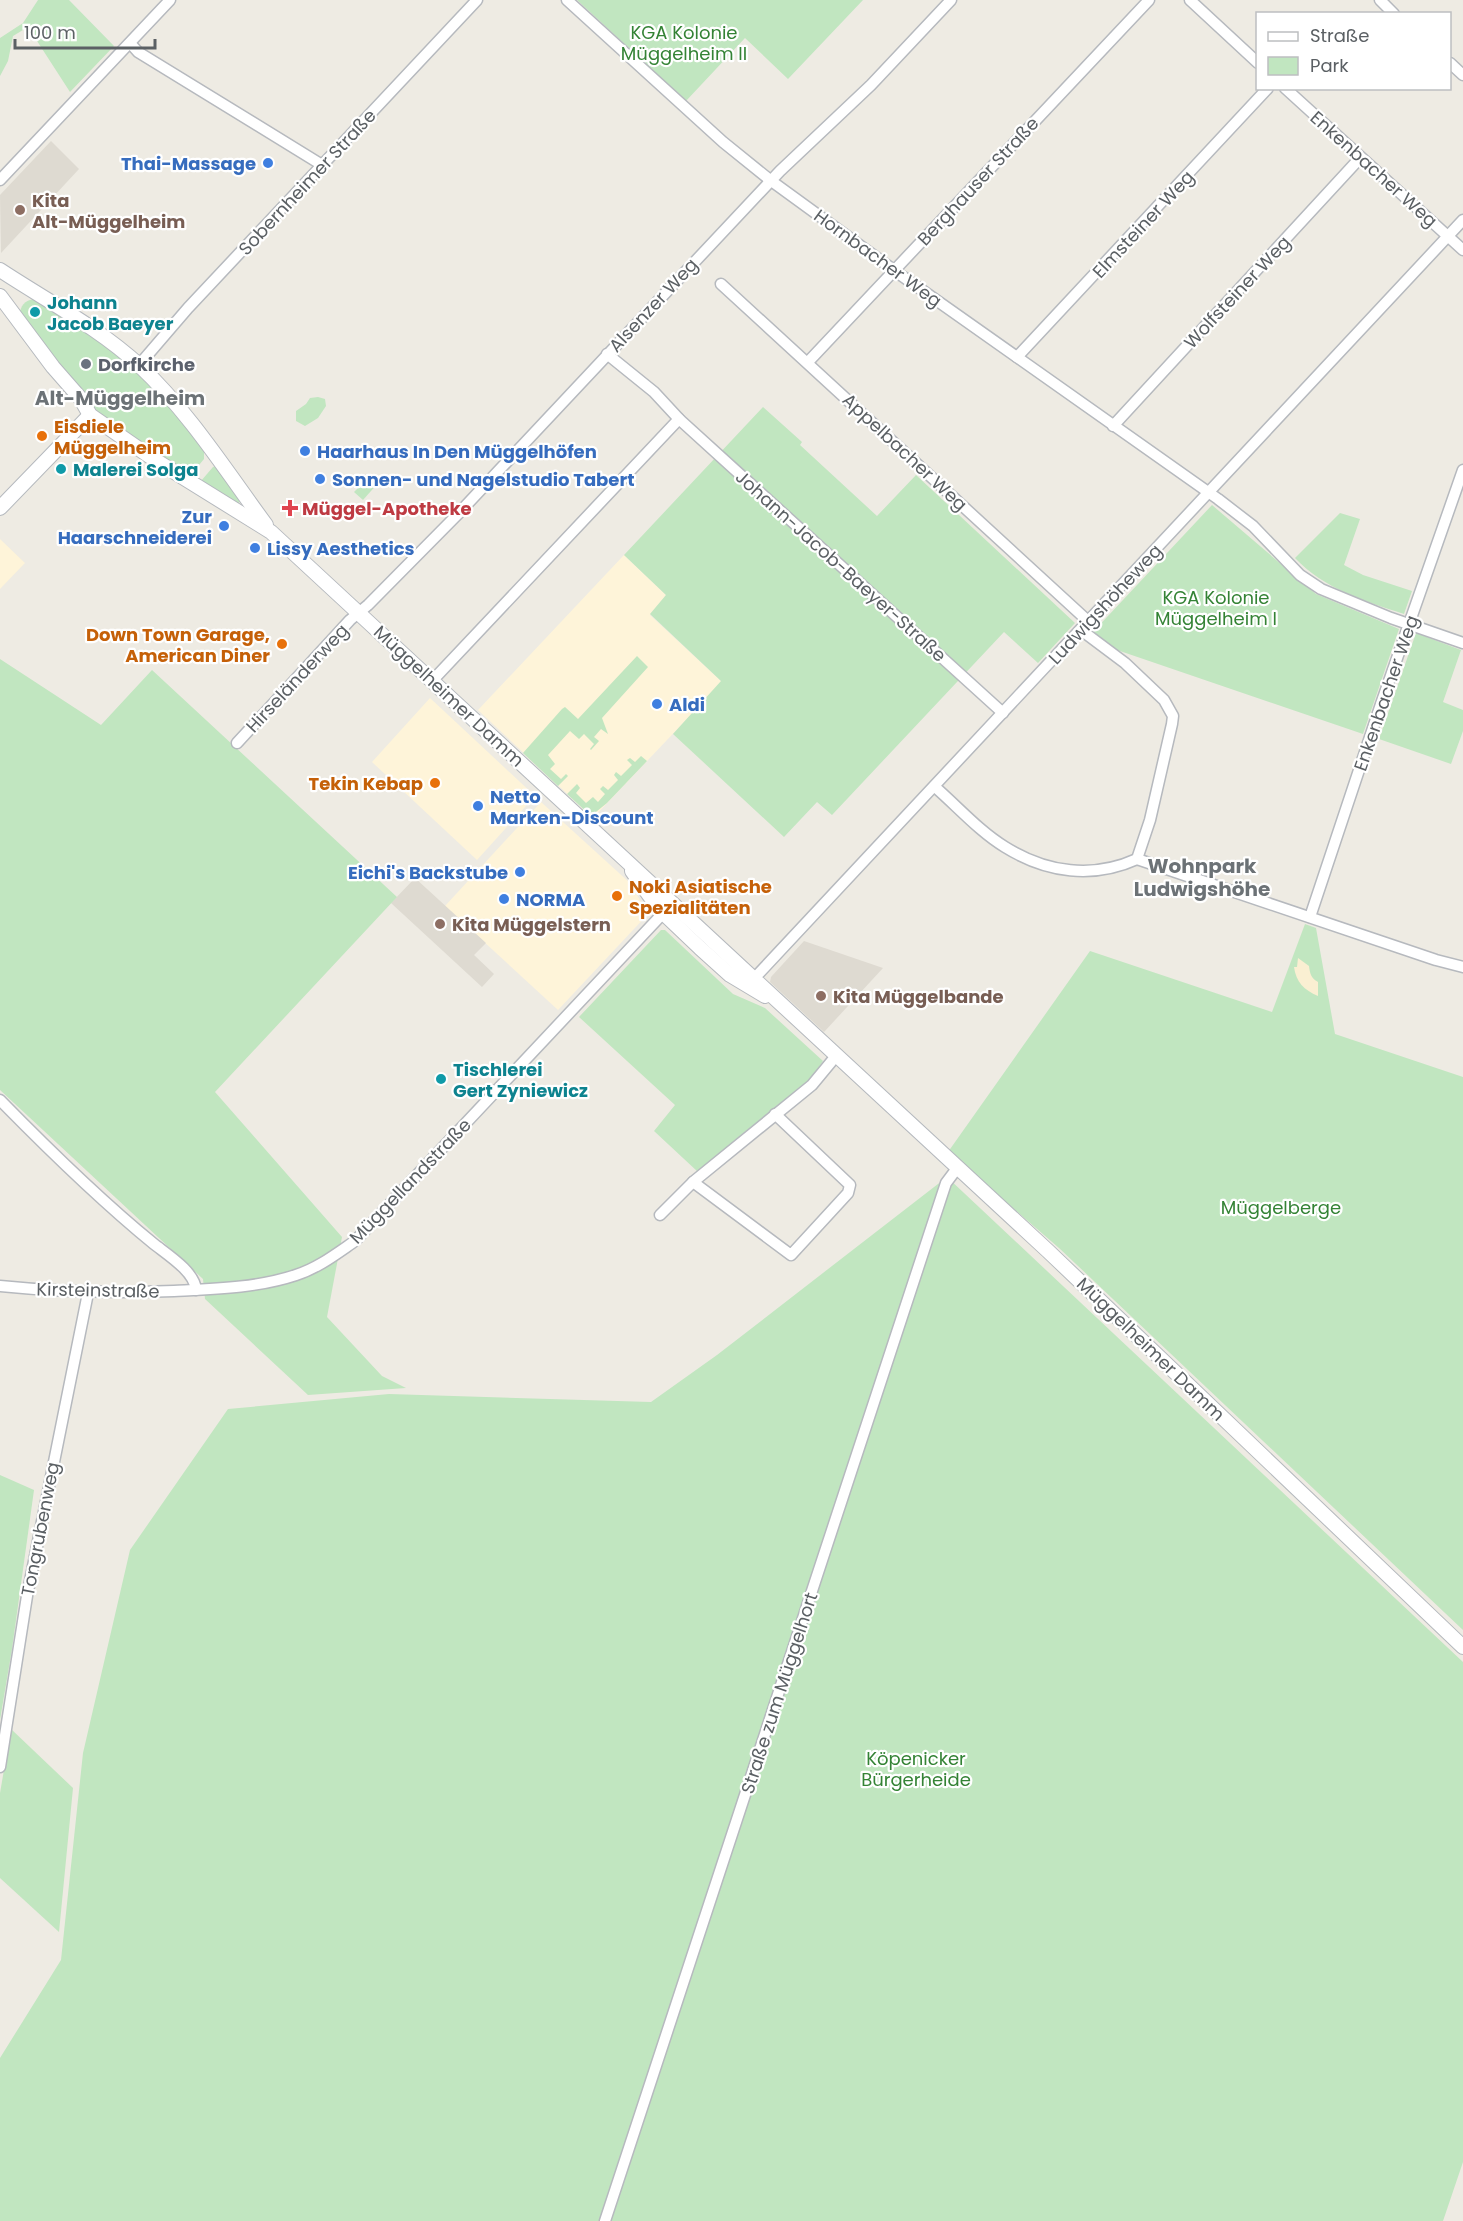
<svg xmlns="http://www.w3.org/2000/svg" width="1463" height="2221" viewBox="0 0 1463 2221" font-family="Poppins,sans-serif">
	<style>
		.commercial { fill: #fef4d9 }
		.education { fill: #dedad1 }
		.green { fill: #c1e6c0 }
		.sand { fill: #faefd2 }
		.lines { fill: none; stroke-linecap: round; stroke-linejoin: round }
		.street-casing { stroke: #b6b9be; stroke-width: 13 }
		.secondary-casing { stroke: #b5b9be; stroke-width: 16 }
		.street { stroke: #fff; stroke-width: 10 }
		.secondary { stroke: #fff; stroke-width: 14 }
		.shop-dot { fill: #3f7fe0; stroke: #fff; stroke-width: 2 }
		.education-dot { fill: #8d6e63; stroke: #fff; stroke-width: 2 }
		.culture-dot { fill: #0f9aa8; stroke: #fff; stroke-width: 2 }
		.worship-dot { fill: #6b7280; stroke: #fff; stroke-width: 2 }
		.food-dot { fill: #e8710a; stroke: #fff; stroke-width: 2 }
		.health-dot { fill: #e0444e; stroke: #fff; stroke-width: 2 }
		.labels { text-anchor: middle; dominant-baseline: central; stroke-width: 4.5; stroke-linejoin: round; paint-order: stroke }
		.park-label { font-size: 18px; fill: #348335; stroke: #fff }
		.shop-label { font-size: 18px; font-weight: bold; fill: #366cbe; stroke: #fff; text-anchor: start }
		.street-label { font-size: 18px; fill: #5b6064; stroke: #fff }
		.education-label { font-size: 18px; font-weight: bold; fill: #785e54; stroke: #fff; text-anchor: start }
		.culture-label { font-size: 18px; font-weight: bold; fill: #0d838f; stroke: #fff; text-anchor: start }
		.worship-label { font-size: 18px; font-weight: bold; fill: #5b616d; stroke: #fff; text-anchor: start }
		.food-label { font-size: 18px; font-weight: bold; fill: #c56008; stroke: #fff; text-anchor: start }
		.health-label { font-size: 18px; font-weight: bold; fill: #be3a42; stroke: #fff; text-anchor: start }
		.neighbourhood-label { font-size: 20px; font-weight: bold; fill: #6c7276; stroke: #fff }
	</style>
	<rect width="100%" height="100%" fill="#eeebe3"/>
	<g class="commercial">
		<path d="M0 539 25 563 0 589Z"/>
		<path d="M624 555 666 595 650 615 722 682 593 818 478 710Z"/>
		<path d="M430 698 535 796 477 860 372 762Z"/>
		<path d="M541 802 630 883 648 914 558 1010 445 906Z"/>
	</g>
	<g class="education">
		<path d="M51 141 79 169 1 253 0 195Z"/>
		<path d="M415 878 486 943 474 955 494 974 482 987 391 903Z"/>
		<path d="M804 941 883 968 824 1032 770 982 771 977Z"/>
	</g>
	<g class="green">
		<path d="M38 0H69L114 46 70 92 28 27 13 36 8 61 0 76V38L23 23Z"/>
		<path d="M577 0H863L788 79 745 38 686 101 629 51 630 49Z"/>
		<path d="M37 299 99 339 160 393 204 451V459L194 471 182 472 107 421 78 394 20 313C21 303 28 299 37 299Z"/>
		<path d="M318 397 325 399 326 406 318 418 305 426 296 421V411L306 404 310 398Z"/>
		<path d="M763 407 802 442 800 445 877 516 916 475 1075 623 1038 663 1004 632 832 815 817 802 784 837 673 734 721 681 650 614 666 595 624 555Z"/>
		<path d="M216 466 240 500 239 503 236 504 201 481 213 467Z"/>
		<path d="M371 475 379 482 363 500 354 492Z"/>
		<path d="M1212 505 1316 594 1399 629 1363 734 1117 650 1092 633Z"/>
		<path d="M1340 513 1360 519 1344 565 1363 575 1412 591 1404 614C1365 601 1324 589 1295 558Z"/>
		<path d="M1416 633 1461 650 1443 702 1463 710V731L1451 764 1379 739Z"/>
		<path d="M637 656 648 667 602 718 608 734 601 729 594 737 599 741 591 750 590 749 594 744 584 734 579 739 570 731 548 755 555 764 550 769 561 779 566 774 568 776 558 786 523 753 562 709 565 707 578 719Z"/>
		<path d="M0 659 101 725 152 670 397 897 215 1092 342 1237 327 1317 382 1376 406 1388 308 1395 205 1299 203 1279 0 1090Z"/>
		<path d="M641 756 647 761 607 803 591 816 567 794 577 784 580 788 576 793 586 803 593 797 598 802 605 794 600 789 603 786 608 790 618 780 614 775 616 772 621 776 632 765 627 760 630 758 635 762Z"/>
		<path d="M1305 924 1316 928 1335 1034 1463 1077V1630L1059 1248 948 1152 1090 951 1272 1012Z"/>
		<path d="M661 930H665L733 994 765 1008 823 1061 807 1085 746 1131 698 1172 654 1131 675 1105 579 1017Z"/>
		<path d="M947 1177 1463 1662V2162L1443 2221H0V2058L61 1960 83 1753 130 1550 228 1409 389 1394 651 1402 717 1355Z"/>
		<path d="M0 1475 34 1490 12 1649 0 1720Z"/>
		<path d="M11 1729 73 1788 59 1932 0 1878V1793Z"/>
	</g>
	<path class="sand" d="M1298 958 1309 966C1310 974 1311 978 1318 982V996C1304 990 1296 982 1294 967H1297Z"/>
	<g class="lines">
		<g class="street-casing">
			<g id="street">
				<path d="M567 0 723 142 770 180 895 271 1218 499 1253 526 1300 575 1321 589 1391 618 1463 643"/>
				<path d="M1190 0 1258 63"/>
				<path d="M1380 0 1394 14"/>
				<path d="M130 43 138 52 322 165"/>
				<path d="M1450 63 1463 75"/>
				<path d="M1285 88 1463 250"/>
				<path d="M0 180 170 0"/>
				<path d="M721 284 1089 622"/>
				<path d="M607 354 654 392 679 419 1003 713"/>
				<path d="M1017 357 1268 88"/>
				<path d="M808 362 1149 0"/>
				<path d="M139 365 188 308 477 0"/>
				<path d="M1113 426 1360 158"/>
				<path d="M1081 630 1125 663 1164 700 1173 716 1172 724 1150 820 1137 859"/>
				<path d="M432 681 679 419"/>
				<path d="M237 743 350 620 368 605 457 515 780 171 871 85 951 0"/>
				<path d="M935 787C958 807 979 831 1005 847 1047 873 1093 879 1137 859L1436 960 1463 967"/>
				<path d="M1310 917 1381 704 1463 470"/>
				<path d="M749 984 1463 220"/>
				<path d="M0 1100C49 1150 100 1200 154 1244 168 1255 195 1272 196 1290"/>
				<path d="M693 1182 791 1255 848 1193 850 1185 775 1114"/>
				<path d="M660 1215 693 1182 812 1085 836 1056"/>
				<path d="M0 1286C58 1292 115 1293 174 1291 214 1289 257 1288 296 1275 318 1268 336 1254 355 1241L668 908"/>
				<path d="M0 1767 27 1596 88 1293"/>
				<path d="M605 2221 946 1183 958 1167"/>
			</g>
		</g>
		<g class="secondary-casing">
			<g id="secondary">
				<path d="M0 270C47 301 99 328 140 366 188 411 227 472 266 525"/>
				<path d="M0 296 53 367 81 399 90 415 155 460 271 532 1048 1251 1463 1647"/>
				<path d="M0 508 90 415"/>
				<path d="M632 871 659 909 700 948 730 975 765 996"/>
			</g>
		</g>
		<use href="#street" class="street"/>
		<use href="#secondary" class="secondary"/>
	</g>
	<g class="shop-dot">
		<circle cx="268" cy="163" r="6"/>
		<circle cx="305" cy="451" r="6"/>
		<circle cx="320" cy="479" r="6"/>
		<circle cx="224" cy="526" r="6"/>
		<circle cx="255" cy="548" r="6"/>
		<circle cx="657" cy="704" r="6"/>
		<circle cx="478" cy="806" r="6"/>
		<circle cx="520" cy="872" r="6"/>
		<circle cx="504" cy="899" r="6"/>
	</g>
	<g class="education-dot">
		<circle cx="20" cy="210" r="6"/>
		<circle cx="440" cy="924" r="6"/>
		<circle cx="821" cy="996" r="6"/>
	</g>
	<g class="culture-dot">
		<circle cx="35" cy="312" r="6"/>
		<circle cx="61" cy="469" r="6"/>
		<circle cx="441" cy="1079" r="6"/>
	</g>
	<circle class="worship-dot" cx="86" cy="364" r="6"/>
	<g class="food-dot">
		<circle cx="42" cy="436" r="6"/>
		<circle cx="282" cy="644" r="6"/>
		<circle cx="435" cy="783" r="6"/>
		<circle cx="617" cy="896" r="6"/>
	</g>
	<path class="health-dot" d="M287 499h6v6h6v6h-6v6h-6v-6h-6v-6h6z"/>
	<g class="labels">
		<g class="park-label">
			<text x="684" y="32">KGA Kolonie<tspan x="684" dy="21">Müggelheim II</tspan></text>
			<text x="1216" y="597">KGA Kolonie<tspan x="1216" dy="21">Müggelheim I</tspan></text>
			<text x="1281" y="1207">Müggelberge</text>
			<text x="916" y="1758">Köpenicker<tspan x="916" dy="21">Bürgerheide</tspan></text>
		</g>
		<g class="shop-label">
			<text x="256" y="163" text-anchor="end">Thai-Massage</text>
			<text x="317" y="451">Haarhaus In Den Müggelhöfen</text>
			<text x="332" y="479">Sonnen- und Nagelstudio Tabert</text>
			<text x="212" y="516" text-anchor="end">Zur<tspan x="212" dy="21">Haarschneiderei</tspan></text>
			<text x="267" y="548">Lissy Aesthetics</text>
			<text x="669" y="704">Aldi</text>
			<text x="490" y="796">Netto<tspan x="490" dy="21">Marken-Discount</tspan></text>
			<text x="508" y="872" text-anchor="end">Eichi's Backstube</text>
			<text x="516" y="899">NORMA</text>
		</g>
		<g class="street-label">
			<text transform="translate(1374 169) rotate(42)">Enkenbacher Weg</text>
			<text transform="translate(978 181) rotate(-47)">Berghauser Straße</text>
			<text transform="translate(307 182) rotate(-47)">Sobernheimer Straße</text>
			<text transform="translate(1143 224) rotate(-47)">Elmsteiner Weg</text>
			<text transform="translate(878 258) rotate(36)">Hornbacher Weg</text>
			<text transform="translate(1237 292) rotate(-47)">Wolfsteiner Weg</text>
			<text transform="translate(653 305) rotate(-47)">Alsenzer Weg</text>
			<text transform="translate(905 452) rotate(43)">Appelbacher Weg</text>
			<text transform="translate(841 566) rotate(42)">Johann-Jacob-Baeyer-Straße</text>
			<text transform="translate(1105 604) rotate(-47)">Ludwigshöheweg</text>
			<text transform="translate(297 678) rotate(-47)">Hirseländerweg</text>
			<text transform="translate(1386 693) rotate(-71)">Enkenbacher Weg</text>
			<text transform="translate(449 696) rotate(43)">Müggelheimer Damm</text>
			<text transform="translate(410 1181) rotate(-46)">Müggellandstraße</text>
			<text transform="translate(98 1290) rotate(1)">Kirsteinstraße</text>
			<text transform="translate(1151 1349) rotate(44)">Müggelheimer Damm</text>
			<text transform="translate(40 1529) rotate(-79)">Tongrubenweg</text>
			<text transform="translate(779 1693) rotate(-72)">Straße zum Müggelhort</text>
		</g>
		<g class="education-label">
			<text x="32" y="200">Kita<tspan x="32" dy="21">Alt-Müggelheim</tspan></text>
			<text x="452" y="924">Kita Müggelstern</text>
			<text x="833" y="996">Kita Müggelbande</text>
		</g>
		<g class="culture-label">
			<text x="47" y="302">Johann<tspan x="47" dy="21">Jacob Baeyer</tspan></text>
			<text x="73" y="469">Malerei Solga</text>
			<text x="453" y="1069">Tischlerei<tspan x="453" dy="21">Gert Zyniewicz</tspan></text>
		</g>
		<g class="worship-label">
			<text x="98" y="364">Dorfkirche</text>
		</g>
		<g class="food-label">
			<text x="54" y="426">Eisdiele<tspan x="54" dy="21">Müggelheim</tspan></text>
			<text x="270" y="634" text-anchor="end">Down Town Garage,<tspan x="270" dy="21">American Diner</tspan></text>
			<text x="423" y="783" text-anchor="end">Tekin Kebap</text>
			<text x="629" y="886">Noki Asiatische<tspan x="629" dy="21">Spezialitäten</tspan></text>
		</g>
		<g class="health-label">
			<text x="302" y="508">Müggel-Apotheke</text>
		</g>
		<g class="neighbourhood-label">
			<text x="120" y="398">Alt-Müggelheim</text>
			<text x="1202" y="866">Wohnpark<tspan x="1202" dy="23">Ludwigshöhe</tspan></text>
		</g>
	</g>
	<rect x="1256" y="12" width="195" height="78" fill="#ffffff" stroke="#bdbfc1" stroke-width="1.5"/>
	<rect x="1268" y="32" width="30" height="9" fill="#ffffff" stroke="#bdbfc1" stroke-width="1.5"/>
	<text x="1310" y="42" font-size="18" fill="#5b6064">Straße</text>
	<rect x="1268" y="57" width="30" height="18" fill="#c1e6c0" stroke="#bdbfc1" stroke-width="1.5"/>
	<text x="1310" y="72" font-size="18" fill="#5b6064">Park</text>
	<path d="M15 39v9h140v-9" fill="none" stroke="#5b6064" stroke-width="3"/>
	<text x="24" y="39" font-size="18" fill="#5b6064" stroke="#ffffff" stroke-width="4.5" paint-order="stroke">100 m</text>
</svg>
